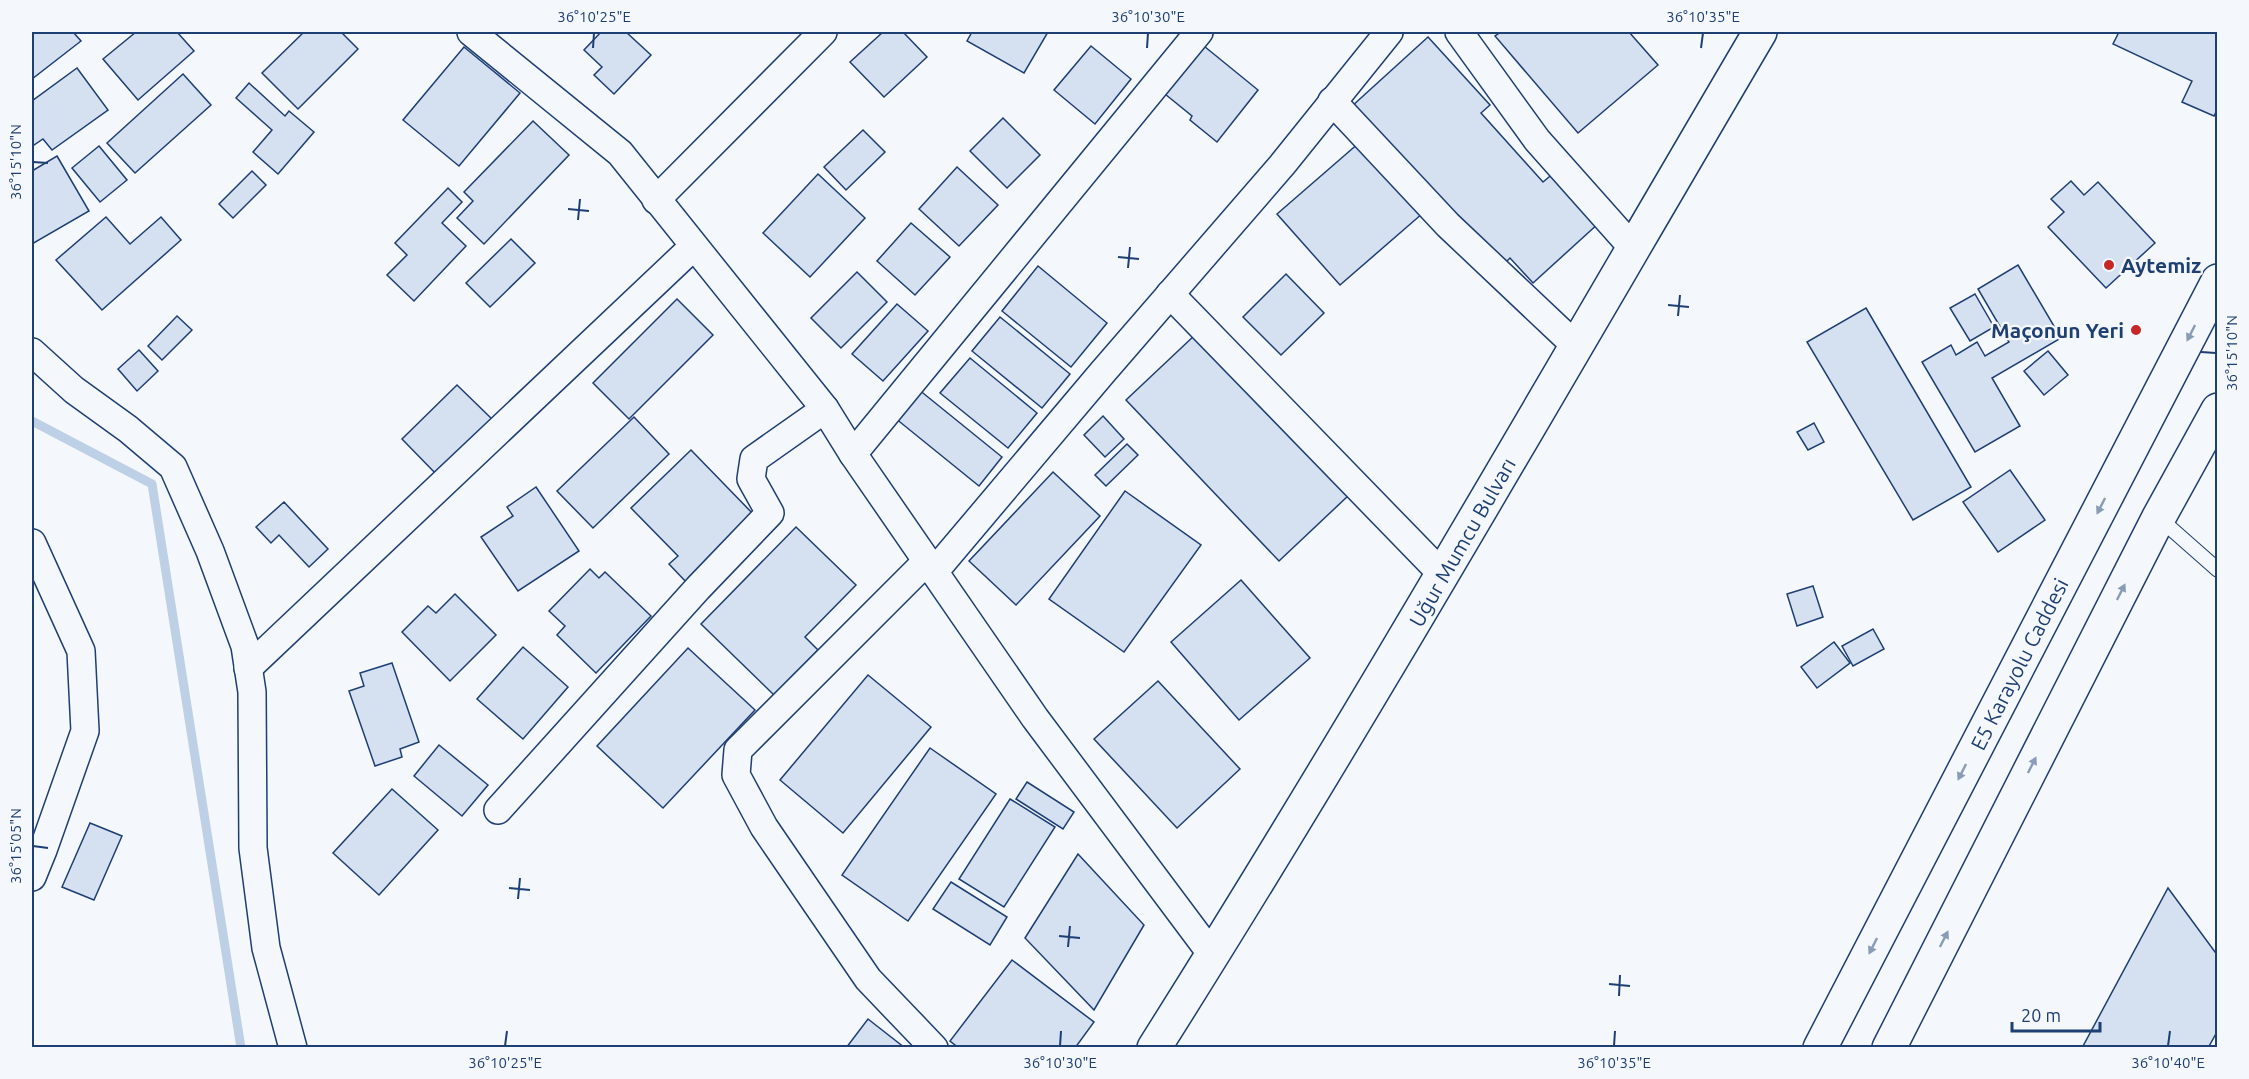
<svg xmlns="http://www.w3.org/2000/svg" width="2249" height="1079" viewBox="0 0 2249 1079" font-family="Ubuntu,sans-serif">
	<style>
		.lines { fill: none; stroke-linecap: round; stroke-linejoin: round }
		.stream { stroke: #bed0e5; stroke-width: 9 }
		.building { fill: #d5e0f0; stroke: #1d3f73; stroke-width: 1.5 }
		.lane-casing { stroke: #1d3f73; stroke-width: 16 }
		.street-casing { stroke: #1d3f73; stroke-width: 30 }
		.secondary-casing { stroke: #1d3f73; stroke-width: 36 }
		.highway-casing { stroke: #1d3f73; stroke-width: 36 }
		.lane { stroke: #f4f7fb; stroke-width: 14 }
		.street { stroke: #f4f7fb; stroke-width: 27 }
		.secondary { stroke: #f4f7fb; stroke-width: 33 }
		.highway { stroke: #f4f7fb; stroke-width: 33 }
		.oneway { fill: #889bb7 }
		.ticks { fill: none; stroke: #1d3f73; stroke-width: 2 }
		.poi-dot { fill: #c62828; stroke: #f4f7fb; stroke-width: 2 }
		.labels { text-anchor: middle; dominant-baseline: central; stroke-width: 4.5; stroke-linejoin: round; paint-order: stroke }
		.poi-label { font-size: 21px; font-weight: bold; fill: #1d3f73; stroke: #f4f7fb; text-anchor: start }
		.street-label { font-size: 21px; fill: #1d3f73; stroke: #f4f7fb }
		.neatline { fill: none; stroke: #1d3f73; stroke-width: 2 }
		.ticks-label { font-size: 15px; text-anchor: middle; fill: #1d3f73 }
	</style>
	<rect width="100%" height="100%" fill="#f4f7fb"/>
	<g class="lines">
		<path class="stream" d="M32 421 152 484 241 1048"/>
	</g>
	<g class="building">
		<path d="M32 32 33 33 73 32 81 41 32 79Z"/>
		<path d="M136 32H177L194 51 138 100 103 59Z"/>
		<path d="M304 32H341L358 49 298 109 262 73Z"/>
		<path d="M601 32H626L651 55 614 94 594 75 602 67 584 50Z"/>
		<path d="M883 32H903L927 57 884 97 850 62Z"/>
		<path d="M972 32H1048L1024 73 967 41Z"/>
		<path d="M1501 32H1629L1658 65 1578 133 1495 36Z"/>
		<path d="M2119 32H2218V108L2214 116 2182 102 2192 81 2113 44Z"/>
		<path d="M1428 37 1490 105 1481 113 1543 182 1555 172 1600 222 1533 283 1510 258 1499 269 1351 107Z"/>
		<path d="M1199 42 1258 90 1217 142 1190 120 1192 116 1160 90Z"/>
		<path d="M1091 46 1131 79 1095 124 1054 90Z"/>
		<path d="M464 47 520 93 459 166 403 120Z"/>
		<path d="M77 68 108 110 52 150 43 139 34 145 32 142V101Z"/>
		<path d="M183 74 211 105 135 173 107 143Z"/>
		<path d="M249 83 285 116 289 111 314 132 278 174 253 152 272 130 236 98Z"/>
		<path d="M1003 118 1040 155 1007 188 970 151Z"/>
		<path d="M533 121 569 155 484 244 457 218 473 201 464 192Z"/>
		<path d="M863 130 885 152 846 190 824 167Z"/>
		<path d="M1360 142 1423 213 1340 285 1277 214Z"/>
		<path d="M99 146 127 180 100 202 72 168Z"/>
		<path d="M57 156 89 211 32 244V171Z"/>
		<path d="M957 167 998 205 959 246 919 209Z"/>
		<path d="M252 171 266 185 233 218 219 204Z"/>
		<path d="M818 174 865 218 810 277 763 233Z"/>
		<path d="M2071 181 2084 195 2098 182 2155 243 2106 288 2048 227 2064 212 2051 199Z"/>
		<path d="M448 188 462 202 442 223 466 246 414 301 387 275 407 255 395 243Z"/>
		<path d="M106 217 130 244 161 217 181 240 102 310 56 260Z"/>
		<path d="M911 223 950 257 915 295 877 261Z"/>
		<path d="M511 239 535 263 490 307 466 283Z"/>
		<path d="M2018 265 2061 338 1992 378 2020 426 1975 452 1922 362 1951 345 1956 355 1977 342 1985 356 2009 342 1978 289Z"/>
		<path d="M1038 266 1107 323 1071 367 1002 311Z"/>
		<path d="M857 272 887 302 841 348 811 318Z"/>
		<path d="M1286 274 1324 313 1281 355 1243 317Z"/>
		<path d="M1975 294 1994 327 1970 341 1950 308Z"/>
		<path d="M677 299 713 335 629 419 593 383Z"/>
		<path d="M897 304 928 331 883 381 852 354Z"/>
		<path d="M1866 308 1971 487 1913 520 1807 342Z"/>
		<path d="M177 316 192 330 162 360 148 346Z"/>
		<path d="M1000 317 1070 374 1042 408 972 351Z"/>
		<path d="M1196 334 1349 495 1279 561 1126 400Z"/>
		<path d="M139 350 158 371 137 391 118 369Z"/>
		<path d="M2048 351 2068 375 2044 395 2024 371Z"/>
		<path d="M970 358 1037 413 1008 448 940 393Z"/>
		<path d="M457 385 494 421 438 476 402 439Z"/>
		<path d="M918 389 1002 457 979 486 895 418Z"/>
		<path d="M1103 416 1124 439 1105 457 1084 435Z"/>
		<path d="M634 417 669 454 593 528 557 491Z"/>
		<path d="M1814 423 1824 442 1808 450 1797 432Z"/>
		<path d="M1127 444 1138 455 1106 486 1095 475Z"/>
		<path d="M691 450 757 518 688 584 669 564 678 556 631 508Z"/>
		<path d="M2010 470 2045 520 1998 552 1963 502Z"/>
		<path d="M1053 472 1100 516 1016 605 969 561Z"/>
		<path d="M536 487 579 551 518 591 481 537 513 516 507 507Z"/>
		<path d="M1125 491 1201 545 1124 652 1049 599Z"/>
		<path d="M284 502 328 549 309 567 279 535 271 543 256 527Z"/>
		<path d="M796 527 856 585 805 637 818 650 774 695 701 624Z"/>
		<path d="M590 569 599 578 605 572 651 616 596 673 557 635 565 626 549 611Z"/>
		<path d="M1241 580 1310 658 1239 720 1171 642Z"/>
		<path d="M1813 586 1823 617 1797 626 1787 594Z"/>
		<path d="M455 594 496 635 450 681 402 632 428 606 436 613Z"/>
		<path d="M1873 629 1884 649 1853 666 1842 646Z"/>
		<path d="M1834 642 1850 663 1817 688 1801 667Z"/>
		<path d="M523 647 568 687 523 739 477 699Z"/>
		<path d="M688 648 755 710 663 808 597 746Z"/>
		<path d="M392 663 419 742 400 749 402 757 375 766 349 691 364 686 360 673Z"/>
		<path d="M868 675 931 727 843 833 780 780Z"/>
		<path d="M1158 681 1240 769 1177 828 1094 739Z"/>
		<path d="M439 745 488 785 462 816 414 776Z"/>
		<path d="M930 748 996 794 908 921 842 875Z"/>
		<path d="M1027 782 1074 812 1063 829 1016 799Z"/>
		<path d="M392 789 438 830 379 895 333 853Z"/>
		<path d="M1010 799 1055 827 1004 907 959 879Z"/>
		<path d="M90 823 122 836 94 900 62 887Z"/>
		<path d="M1078 854 1144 925 1094 1010 1025 938Z"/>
		<path d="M951 882 1007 917 990 945 933 909Z"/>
		<path d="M2168 888 2218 956V1030L2208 1048H2082Z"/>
		<path d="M1012 960 1094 1022 1075 1048H959L950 1041Z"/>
		<path d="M868 1019 905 1048H846Z"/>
	</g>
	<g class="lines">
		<g class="lane-casing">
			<path id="lane" d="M2159 518 2218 570"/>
		</g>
		<g class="street-casing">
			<g id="street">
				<path d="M471 32 620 153 825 409 853 454 1035 718 1213 956"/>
				<path d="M1459 32 1537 140 1633 248"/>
				<path d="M1332 101 1448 225 1576 346"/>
				<path d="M656 200 823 32"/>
				<path d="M1170 294 1443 575"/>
				<path d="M32 352 74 390 128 429 173 467 210 551 245 646 252 692 253 848 266 948 293 1048"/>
				<path d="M853 454 1199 32"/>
				<path d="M32 543 81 651 85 731 43 850 32 877"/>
				<path d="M927 561 738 750 736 775 764 827 868 979 934 1048"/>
				<path d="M934 572 1102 373 1282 165 1389 32"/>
				<path d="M248 668 693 247"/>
				<path d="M498 810 698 588 770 513 751 479 754 459 825 409"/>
			</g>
		</g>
		<g class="secondary-casing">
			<path id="secondary" d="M1154 1048C1365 714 1560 372 1760 32"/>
		</g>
		<g class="highway-casing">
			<g id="highway">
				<path d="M1820 1048 2218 281"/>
				<path d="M1889 1048 2159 517 2218 410"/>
			</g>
		</g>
		<use href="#lane" class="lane"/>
		<use href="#street" class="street"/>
		<use href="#secondary" class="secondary"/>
		<use href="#highway" class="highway"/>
	</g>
	<defs><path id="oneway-solid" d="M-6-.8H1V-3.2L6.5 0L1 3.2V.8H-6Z" transform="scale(1.5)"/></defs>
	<g class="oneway">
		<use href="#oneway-solid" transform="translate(2191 333) rotate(117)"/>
		<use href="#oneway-solid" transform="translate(2101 506) rotate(117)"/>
		<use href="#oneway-solid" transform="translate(2121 592) rotate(-63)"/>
		<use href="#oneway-solid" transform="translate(2032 765) rotate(-63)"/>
		<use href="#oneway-solid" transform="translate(1962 772) rotate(117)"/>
		<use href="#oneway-solid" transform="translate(1944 939) rotate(-63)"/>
		<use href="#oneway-solid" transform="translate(1873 946) rotate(117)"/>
	</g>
	<path class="ticks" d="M593 48 594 33M1147 48 1148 33M1701 48 1703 33M33 162 48 163M568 209 589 211M578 220 580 199M1118 257 1139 259M1128 268 1130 247M1668 305 1689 307M1678 316 1680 295M2201 352 2216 353M33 846 48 848M509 888 530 890M518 899 520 878M1059 936 1080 938M1068 947 1070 926M1609 984 1630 986M1619 996 1620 975M505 1046 507 1031M1060 1046 1061 1031M1614 1046 1615 1031M2168 1046 2170 1031"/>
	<g class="poi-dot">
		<circle cx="2109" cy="265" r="6"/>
		<circle cx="2136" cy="330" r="6"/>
	</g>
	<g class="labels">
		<g class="poi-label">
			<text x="2121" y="265">Aytemiz</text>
			<text x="2124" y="330" text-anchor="end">Maçonun Yeri</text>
		</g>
		<g class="street-label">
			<text transform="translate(1462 542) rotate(-60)">Uğur Mumcu Bulvarı</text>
			<text transform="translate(2019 664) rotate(-63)">E5 Karayolu Caddesi</text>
		</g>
	</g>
	<rect width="2249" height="1079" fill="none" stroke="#f4f7fb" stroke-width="66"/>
	<path d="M2012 1022v9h88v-9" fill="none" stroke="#1d3f73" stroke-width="3"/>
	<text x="2021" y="1022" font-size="18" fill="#1d3f73" stroke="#f4f7fb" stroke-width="4.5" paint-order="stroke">20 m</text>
	<rect x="33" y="33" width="2183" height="1013" class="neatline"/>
	<g class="ticks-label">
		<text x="594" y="22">36°10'25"E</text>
		<text x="1148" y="22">36°10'30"E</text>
		<text x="1703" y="22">36°10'35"E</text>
		<text transform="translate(16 162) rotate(-90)" y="5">36°15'10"N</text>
		<text transform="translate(2232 353) rotate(-90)" y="5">36°15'10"N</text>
		<text transform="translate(16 846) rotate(-90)" y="5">36°15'05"N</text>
		<text x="505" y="1068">36°10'25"E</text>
		<text x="1060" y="1068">36°10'30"E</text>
		<text x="1614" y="1068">36°10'35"E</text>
		<text x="2168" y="1068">36°10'40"E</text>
	</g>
</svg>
